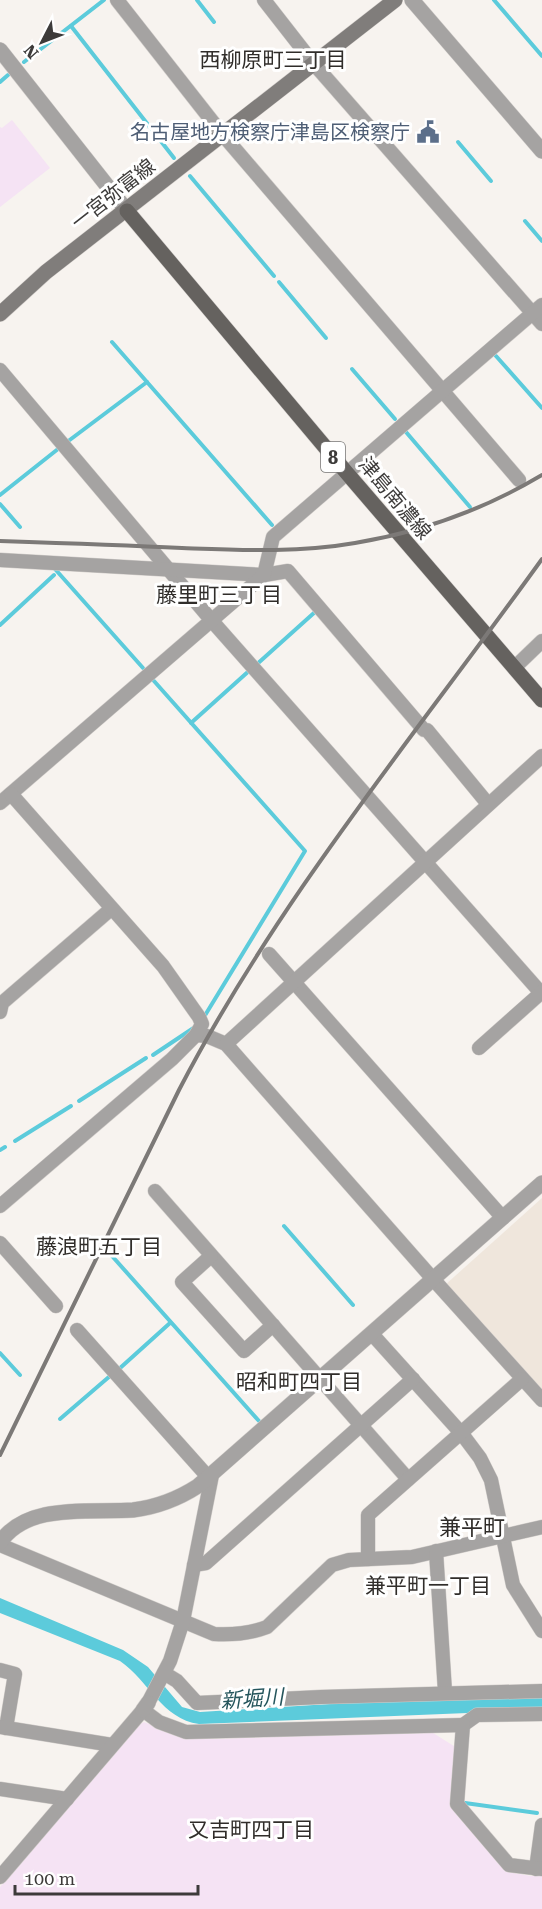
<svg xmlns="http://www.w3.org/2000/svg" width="542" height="1909" viewBox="0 0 542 1909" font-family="'Roboto Serif','Noto Sans JP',serif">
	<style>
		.built { fill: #efe6dc }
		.education { fill: #f5e3f4 }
		.water { fill: #5ccbdb }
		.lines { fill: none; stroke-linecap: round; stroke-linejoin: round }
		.stream { stroke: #5ccbdb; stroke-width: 4 }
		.minor-casing { stroke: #d2cecb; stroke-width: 15 }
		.tertiary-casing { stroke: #d2cecb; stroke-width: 16 }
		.secondary-casing { stroke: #d2cecb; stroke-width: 16 }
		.primary-casing { stroke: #d2cecb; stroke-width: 16 }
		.minor { stroke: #a5a3a2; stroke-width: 14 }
		.tertiary { stroke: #a5a3a2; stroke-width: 15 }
		.secondary { stroke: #807d7b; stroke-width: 15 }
		.primary { stroke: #65625f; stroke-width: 15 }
		.rail { stroke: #7c7977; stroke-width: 4 }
		.labels { text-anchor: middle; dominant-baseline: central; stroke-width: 6; stroke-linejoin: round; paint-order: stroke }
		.shield { fill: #fff; stroke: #777675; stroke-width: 1.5 }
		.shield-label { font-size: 18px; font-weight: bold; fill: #3d3b3a }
		.service-label { font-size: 20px; fill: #4e5e75; stroke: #fff; text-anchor: end }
		.street-label { font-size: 20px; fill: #3d3b3a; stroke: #fff }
		.neighbourhood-label { font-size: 21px; fill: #302d2a; stroke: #fff }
		.water-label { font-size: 21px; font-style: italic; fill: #25555c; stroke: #fff }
		.quarter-label { font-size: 22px; fill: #302d2a; stroke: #fff }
	</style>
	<rect width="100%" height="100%" fill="#f7f3ef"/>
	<path class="built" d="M542 1198V1395L445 1285Z"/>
	<g class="education">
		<path d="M12 120 50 168 0 207V127L2 128Z"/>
		<path d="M144 1722 184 1738 213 1739 430 1731 457 1748 450 1802 508 1872 531 1876 542 1875V1909H0V1887L134 1728Z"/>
	</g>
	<path class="water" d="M0 1598 123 1650 148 1667 182 1707 200 1712 409 1699 542 1695V1710L199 1724C162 1719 149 1681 120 1661L0 1613Z"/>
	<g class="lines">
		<g class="stream">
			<path d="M197 0 214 22"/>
			<path d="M494 0 542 56"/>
			<path d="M71 26 174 158"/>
			<path d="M24 62 104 0"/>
			<path d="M0 82 8 75"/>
			<path d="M458 142 491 181"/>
			<path d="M190 176 274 276"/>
			<path d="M525 221 542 241"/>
			<path d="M279 282 326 338"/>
			<path d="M112 342 272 525"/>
			<path d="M496 356 542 408"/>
			<path d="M352 369 395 419"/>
			<path d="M406 432 470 507"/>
			<path d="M67 442 147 382"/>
			<path d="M0 495 58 449"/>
			<path d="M0 504 20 527"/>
			<path d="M55 569 143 668"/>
			<path d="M0 625 54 575"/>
			<path d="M256 665 315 612"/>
			<path d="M154 681 305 851 204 1017"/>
			<path d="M191 723 250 670"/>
			<path d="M153 1055 195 1027"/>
			<path d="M79 1101 146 1058"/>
			<path d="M15 1141 71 1106"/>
			<path d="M0 1150 5 1147"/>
			<path d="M284 1226 353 1305"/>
			<path d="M104 1247 259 1421"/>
			<path d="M0 1353 20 1375"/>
			<path d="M119 1369 170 1323"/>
			<path d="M60 1419 110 1376"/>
			<path d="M465 1803 537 1813"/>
		</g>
		<g class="minor-casing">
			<g id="minor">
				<path d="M117 0 223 135 519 480"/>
				<path d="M264 0 314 64 542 324"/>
				<path d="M0 370 212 621 542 994"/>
				<path d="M0 560 264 575 288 571 424 730H427L488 804"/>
				<path d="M514 668 542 641"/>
				<path d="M0 803 264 575 273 537 542 305"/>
				<path d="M269 954 503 1218"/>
				<path d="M0 1012 2 1003 111 909"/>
				<path d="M196 1035 207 1036 226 1044 433 1279 542 1400"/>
				<path d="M226 1044 542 756"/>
				<path d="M479 1048 542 992"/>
				<path d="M155 1191 408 1479"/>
				<path d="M0 1206 172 1059 196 1035 202 1024 199 1017 163 966 11 794"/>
				<path d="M0 1243 56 1306"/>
				<path d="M211 1256 182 1282 244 1351 273 1325"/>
				<path d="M77 1330 209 1478"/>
				<path d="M372 1334 462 1434 480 1458 491 1480 513 1585 542 1631"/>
				<path d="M0 1545 214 1634C233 1635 249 1634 267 1627L332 1565 349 1560 412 1557 542 1527"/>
				<path d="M436 1551 445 1692"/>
				<path d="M368 1559V1515L522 1379"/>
				<path d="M194 1565 206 1563 413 1379"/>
				<path d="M0 1670 15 1674 6 1728"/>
				<path d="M164 1673 177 1681 197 1703 321 1697 542 1691"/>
				<path d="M148 1703 170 1661 183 1621 212 1475"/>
				<path d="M463 1725 477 1715 542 1714"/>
				<path d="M0 1727 112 1745"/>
				<path d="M0 1789 67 1799"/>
				<path d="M536 1869 542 1825"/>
				<path d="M0 1877 143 1710 159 1722 186 1732 463 1725 457 1804 509 1865 542 1869"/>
			</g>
		</g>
		<g class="tertiary-casing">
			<g id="tertiary">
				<path d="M412 0 542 151"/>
				<path d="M0 50 127 211"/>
				<path d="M0 1543C26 1502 91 1513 133 1510 157 1507 178 1499 198 1486L542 1183"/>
				<path d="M143 1710 148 1703"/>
			</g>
		</g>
		<g class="secondary-casing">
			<path id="secondary" d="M0 314 46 272 395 0"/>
		</g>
		<g class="primary-casing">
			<path id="primary" d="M127 211 346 472 542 700"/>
		</g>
		<use href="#minor" class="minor"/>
		<use href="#tertiary" class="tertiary"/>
		<use href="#secondary" class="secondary"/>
		<use href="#primary" class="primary"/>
		<g class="rail">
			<path d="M0 541C61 543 121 545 182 548 239 550 298 553 355 543 421 532 485 509 542 475"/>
			<path d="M0 1455 179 1090C278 899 417 733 542 559"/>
		</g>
	</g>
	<defs>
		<g id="civic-bare" transform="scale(1.8)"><path d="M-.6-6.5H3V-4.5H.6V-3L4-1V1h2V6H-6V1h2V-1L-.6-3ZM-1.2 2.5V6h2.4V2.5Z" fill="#5c6f8a" stroke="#fff" stroke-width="2.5" paint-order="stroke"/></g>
	</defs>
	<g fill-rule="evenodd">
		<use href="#civic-bare" x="428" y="132"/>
	</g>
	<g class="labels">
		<rect class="shield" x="321" y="442" width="24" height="30" rx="4.5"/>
		<g class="shield-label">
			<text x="333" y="457">8</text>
		</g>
		<g class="service-label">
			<text x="410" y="132">名古屋地方検察庁津島区検察庁</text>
		</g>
		<g class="street-label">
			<text transform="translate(113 194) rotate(-38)">一宮弥富線</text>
			<text transform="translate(395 498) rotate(50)">津島南濃線</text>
		</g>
		<g class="neighbourhood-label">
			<text x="273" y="60">西柳原町三丁目</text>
			<text x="219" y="595">藤里町三丁目</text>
			<text x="99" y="1247">藤浪町五丁目</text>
			<text x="299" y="1382">昭和町四丁目</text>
			<text x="428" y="1586">兼平町一丁目</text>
			<text x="251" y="1830">又吉町四丁目</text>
		</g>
		<g class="water-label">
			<text transform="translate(252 1699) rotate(-4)">新堀川</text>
		</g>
		<g class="quarter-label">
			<text x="472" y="1527">兼平町</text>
		</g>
	</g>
	<g transform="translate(42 42) rotate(228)" stroke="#ffffff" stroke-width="4.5" paint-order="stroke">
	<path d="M0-4.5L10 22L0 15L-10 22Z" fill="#3d3b3a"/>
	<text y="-9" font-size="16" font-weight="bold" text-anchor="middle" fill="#3d3b3a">N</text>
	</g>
	<path d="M15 1885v9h183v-9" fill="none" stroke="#3d3b3a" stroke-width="3"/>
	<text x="24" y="1885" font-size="18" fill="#3d3b3a" stroke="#ffffff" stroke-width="4.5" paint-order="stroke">100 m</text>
</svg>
